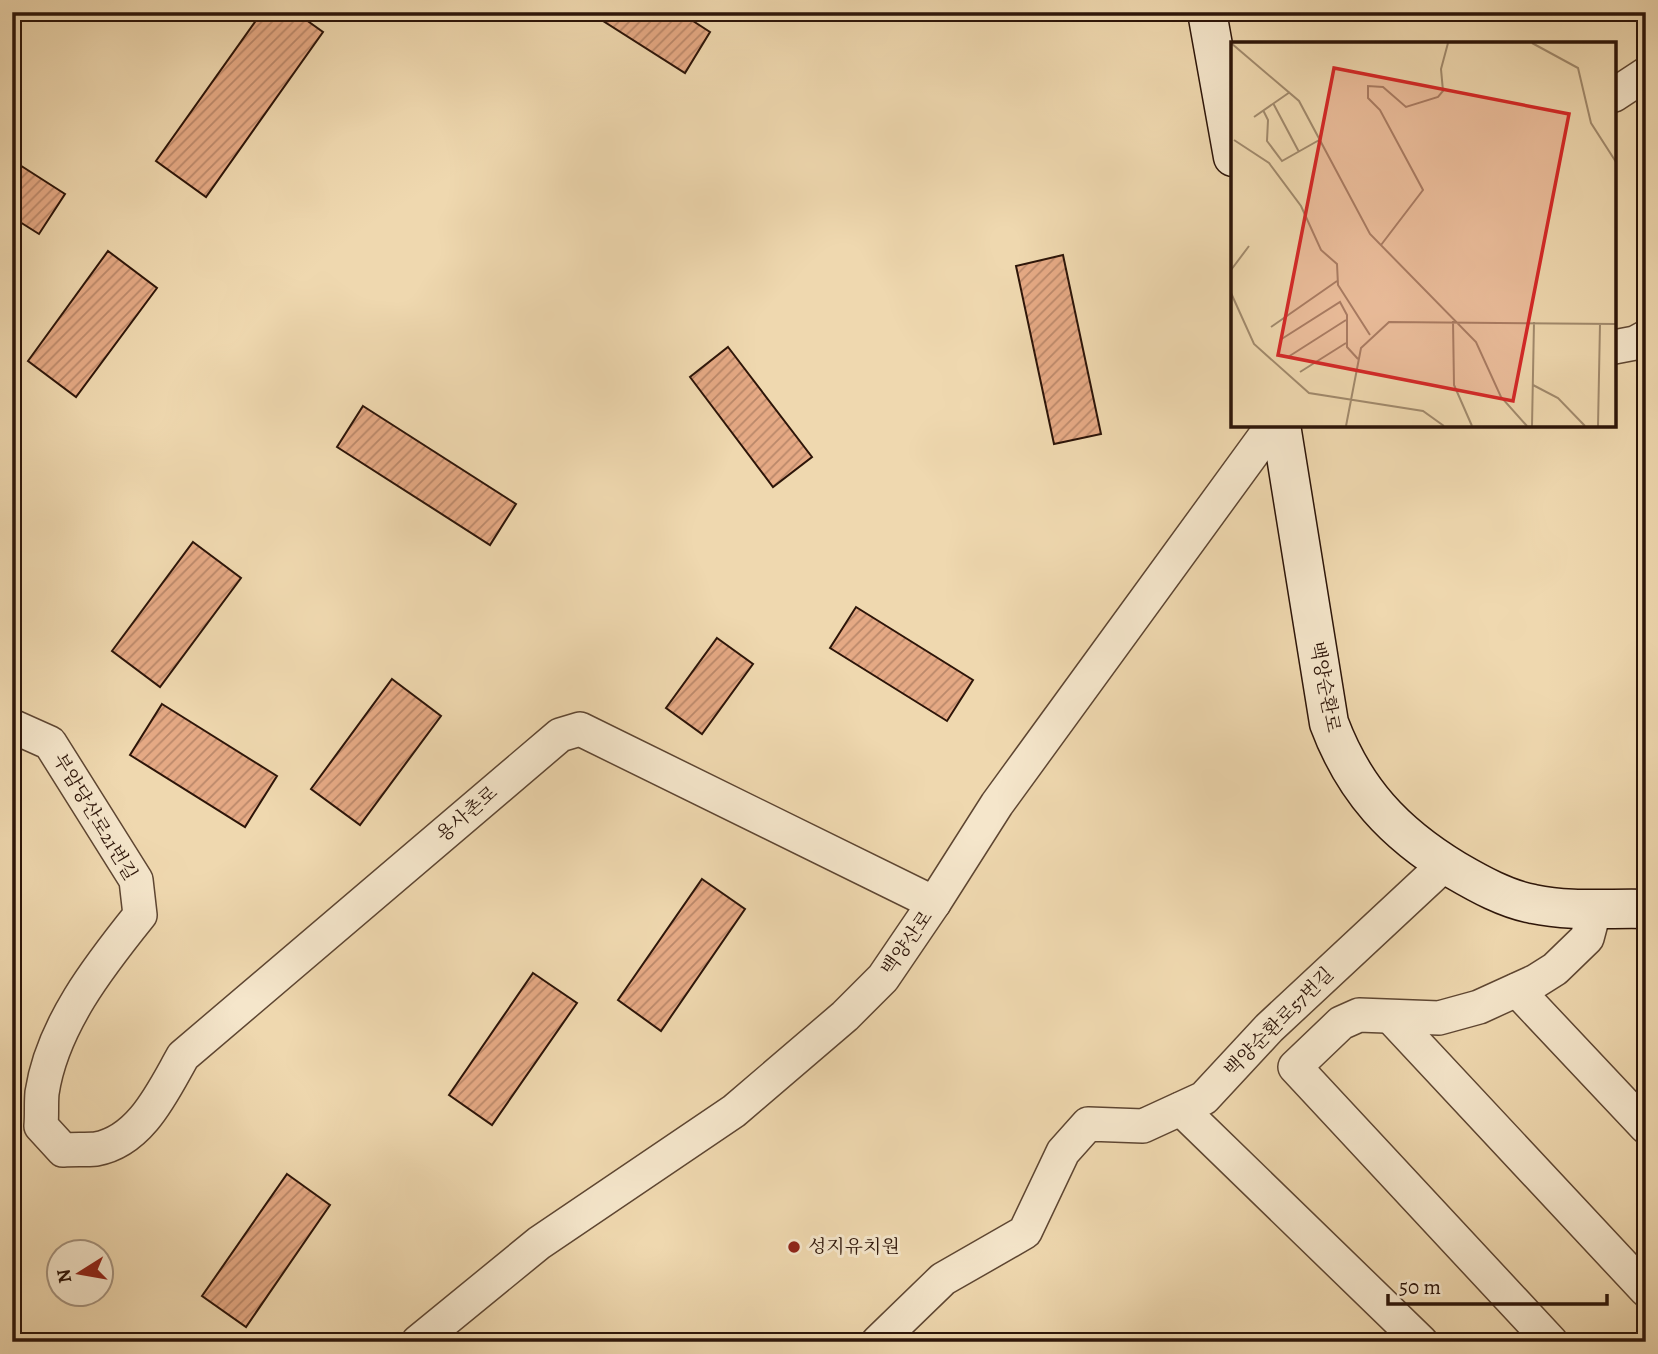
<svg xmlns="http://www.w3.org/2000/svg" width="1658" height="1354" viewBox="0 0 1658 1354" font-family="Alegreya,'Noto Serif KR',serif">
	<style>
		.building { fill: url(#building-hatch); stroke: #2d1509; stroke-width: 2 }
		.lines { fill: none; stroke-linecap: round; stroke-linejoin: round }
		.minor-casing { stroke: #5e4632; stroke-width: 36 }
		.secondary-casing { stroke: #2d1509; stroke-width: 41 }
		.minor { stroke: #f5e6cb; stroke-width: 33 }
		.secondary { stroke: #f5e6cb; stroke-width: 38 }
		.poi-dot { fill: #8f2418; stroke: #f5e6cb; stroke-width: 2.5 }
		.labels { text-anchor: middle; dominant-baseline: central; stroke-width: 6; stroke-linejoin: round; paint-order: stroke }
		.street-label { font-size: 19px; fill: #2d1509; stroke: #f5e6cb }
		.poi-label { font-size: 19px; fill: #2d1509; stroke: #f5e6cb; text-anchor: start }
		.inset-road { fill: none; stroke: #a18a6d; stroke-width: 2 }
		.view { fill: #d62828; fill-opacity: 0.15; stroke: #d62828; stroke-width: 3.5 }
		.inset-edge { fill: none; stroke: #2d1509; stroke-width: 3.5 }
	</style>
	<defs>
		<pattern id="building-hatch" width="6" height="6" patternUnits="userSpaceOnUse" patternTransform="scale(1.75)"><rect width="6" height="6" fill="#e5a984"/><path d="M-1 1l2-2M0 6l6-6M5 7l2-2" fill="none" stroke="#ba886a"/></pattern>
	</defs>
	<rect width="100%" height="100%" fill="#efd8af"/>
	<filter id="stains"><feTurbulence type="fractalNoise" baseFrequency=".00286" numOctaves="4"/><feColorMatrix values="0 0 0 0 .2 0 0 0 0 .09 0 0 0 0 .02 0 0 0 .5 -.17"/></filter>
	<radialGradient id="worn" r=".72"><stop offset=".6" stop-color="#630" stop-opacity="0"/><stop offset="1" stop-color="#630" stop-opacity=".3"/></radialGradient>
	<g class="building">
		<path d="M262 12H295L323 32 206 197 156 161Z"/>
		<path d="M589 12H679L710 32 685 73Z"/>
		<path d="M12 160 65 194 39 234 12 217Z"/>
		<path d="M108 251 157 288 76 397 28 361Z"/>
		<path d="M1063 255 1101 434 1054 444 1016 266Z"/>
		<path d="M728 347 812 457 773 487 690 377Z"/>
		<path d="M363 406 516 504 490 545 337 447Z"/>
		<path d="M193 542 241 578 160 687 112 651Z"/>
		<path d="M856 607 973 680 947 721 830 648Z"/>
		<path d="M717 638 753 664 702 734 666 708Z"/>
		<path d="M392 679 441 716 360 825 311 789Z"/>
		<path d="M162 704 277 776 245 827 130 755Z"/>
		<path d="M702 879 745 909 661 1031 618 1000Z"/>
		<path d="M533 973 577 1003 492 1125 449 1095Z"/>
		<path d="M287 1174 330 1205 246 1327 202 1296Z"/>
	</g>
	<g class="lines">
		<g class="minor-casing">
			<g id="minor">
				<path d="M1614 95 1646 74"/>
				<path d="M1614 347 1635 343 1646 337"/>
				<path d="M12 726 50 743 136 880 140 915C99 966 52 1026 42 1093 41 1104 42 1115 41 1126L63 1150C74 1149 85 1150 96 1149 141 1141 163 1091 183 1056L560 735 580 729 934 903"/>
				<path d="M1517 990 1646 1127"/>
				<path d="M1391 1017 1646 1290"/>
				<path d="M1181 1109 1421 1342"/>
				<path d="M418 1342 539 1243 734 1111 845 1016 883 978 934 903 997 804 1273 425"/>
				<path d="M878 1342 943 1279 1025 1232 1063 1152 1088 1124 1143 1126 1204 1098 1269 1028 1445 864"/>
				<path d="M1551 1342 1295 1067 1341 1023 1359 1015 1439 1018 1479 1007 1536 981 1555 969 1587 938 1595 908"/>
			</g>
		</g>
		<g class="secondary-casing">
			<g id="secondary">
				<path d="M1207 12 1233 157"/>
				<path d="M1281 425 1329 723C1354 790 1394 833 1455 870 1479 884 1506 899 1533 904 1570 912 1609 908 1646 909"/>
			</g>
		</g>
		<use href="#minor" class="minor"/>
		<use href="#secondary" class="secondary"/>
	</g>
	<circle class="poi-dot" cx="794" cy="1247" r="7"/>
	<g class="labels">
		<g class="street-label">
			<text transform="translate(1325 687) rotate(79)">백양순환로</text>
			<text transform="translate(467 814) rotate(-41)">용사촌로</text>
			<text transform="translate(95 817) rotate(59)">부암당산로21번길</text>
			<text transform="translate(907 943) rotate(-55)">백양산로</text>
			<text transform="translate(1279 1022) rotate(-45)">백양순환로57번길</text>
		</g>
		<g class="poi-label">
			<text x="808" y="1247">성지유치원</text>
		</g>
	</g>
	<g transform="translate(1231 42)">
		<rect width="385" height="385" fill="#efd8af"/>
		<path class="inset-road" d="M0 1 68 59 139 192 245 300 270 355 296 384M301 1 347 26 360 81 385 120M42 61 68 110M32 68 37 78 36 99 51 119 90 97M23 75 59 50M3 98 38 121 70 164 90 208 106 222 107 243 139 293M150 203 192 148 149 68 137 56V44L152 45 175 65 207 55 212 49 210 27 217 1M0 228 18 204M0 251 23 302 78 351 192 369 213 384M222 279 223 343 241 384M40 285 106 239M49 298 109 260 116 273V305L127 317M57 315 115 278M69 330 115 301M302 343 327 356 354 384M115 384 130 306 158 280 385 282M301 384 303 280M367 384 369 282"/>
		<path class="view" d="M103 26 338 72 282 359 47 313Z"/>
		<rect width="385" height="385" class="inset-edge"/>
	</g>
	<rect width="1658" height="1354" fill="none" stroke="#efd8af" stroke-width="42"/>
	<rect x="14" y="14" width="1630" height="1326" fill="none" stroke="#2d1509" stroke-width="3.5"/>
	<rect x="21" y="21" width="1616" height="1312" fill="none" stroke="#2d1509" stroke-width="2"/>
	<g transform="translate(80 1273) rotate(259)"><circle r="33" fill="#f5e6cb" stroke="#a5927d" stroke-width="2"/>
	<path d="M0-5L12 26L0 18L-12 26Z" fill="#8f2418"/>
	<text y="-10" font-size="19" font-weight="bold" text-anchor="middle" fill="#2d1509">N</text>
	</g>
	<path d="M1388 1294v10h219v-10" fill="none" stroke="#2d1509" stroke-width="3.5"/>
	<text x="1399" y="1294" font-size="21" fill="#2d1509" stroke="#f5e6cb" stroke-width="5" paint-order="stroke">50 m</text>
	<rect width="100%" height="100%" filter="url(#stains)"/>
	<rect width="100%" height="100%" fill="url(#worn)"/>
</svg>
